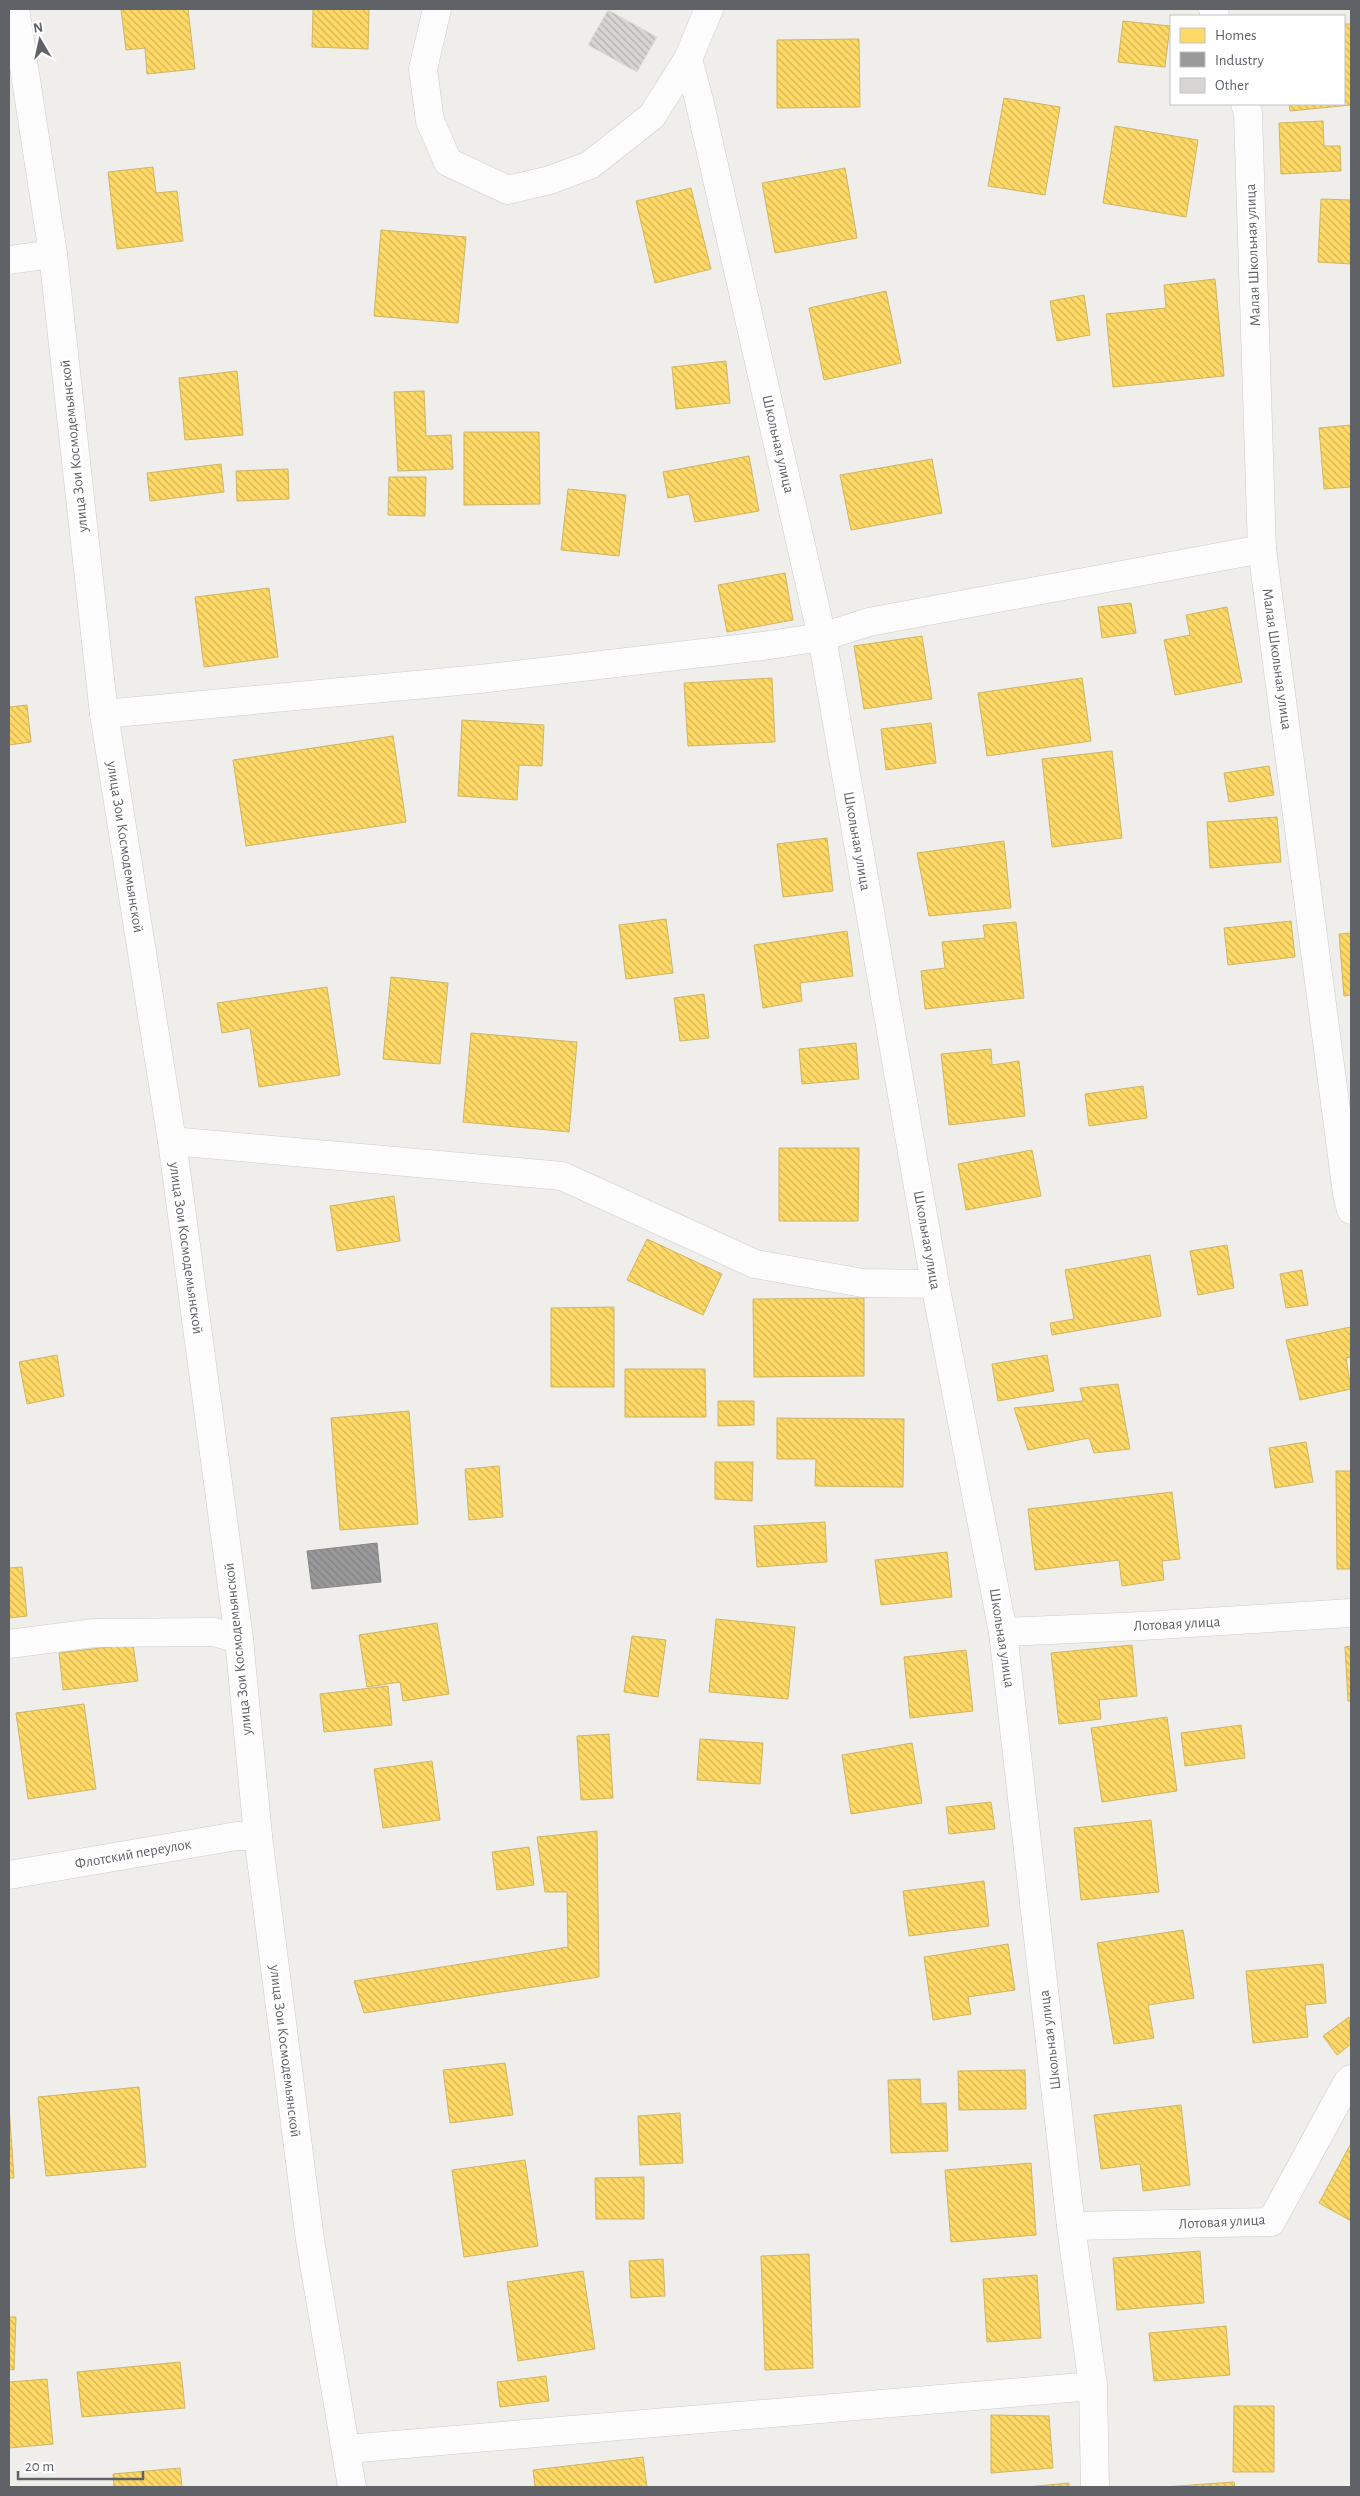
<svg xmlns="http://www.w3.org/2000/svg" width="1360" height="2496" viewBox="0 0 1360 2496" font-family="'Alegreya Sans',sans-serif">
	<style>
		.homes { fill: url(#homes-back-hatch); stroke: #cfb667 }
		.industry { fill: url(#industry-back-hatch); stroke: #88898a }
		.building { fill: url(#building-back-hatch); stroke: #deddd9 }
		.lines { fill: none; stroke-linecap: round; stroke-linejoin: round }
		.minor-casing { stroke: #cbcccc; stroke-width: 29 }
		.minor { stroke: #fdfcfc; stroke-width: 28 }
		.labels { text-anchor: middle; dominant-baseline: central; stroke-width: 5; stroke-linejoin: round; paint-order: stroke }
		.street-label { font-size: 15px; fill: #5f6368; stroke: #fff }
	</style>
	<defs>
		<pattern id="homes-back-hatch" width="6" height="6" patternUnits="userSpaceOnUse" patternTransform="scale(1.25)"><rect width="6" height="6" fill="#ffd966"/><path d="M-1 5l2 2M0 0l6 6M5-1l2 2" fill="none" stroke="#d2b458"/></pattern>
		<pattern id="industry-back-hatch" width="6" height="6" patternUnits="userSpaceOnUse" patternTransform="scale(1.25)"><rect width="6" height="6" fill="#999"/><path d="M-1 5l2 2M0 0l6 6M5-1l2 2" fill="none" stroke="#808081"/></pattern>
		<pattern id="building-back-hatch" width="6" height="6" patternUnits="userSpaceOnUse" patternTransform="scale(1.25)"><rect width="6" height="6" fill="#d6d5d3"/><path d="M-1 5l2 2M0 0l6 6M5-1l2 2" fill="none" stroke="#b1b0af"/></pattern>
	</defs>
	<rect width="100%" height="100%" fill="#efeeea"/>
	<g class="homes">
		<path d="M121 9H188L195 69 147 74 145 48 126 50Z"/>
		<path d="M313 9H369L368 49 312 47Z"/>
		<path d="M1123 21 1170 26 1165 67 1118 62Z"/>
		<path d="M1344 24H1351V105L1290 111 1289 104H1344Z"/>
		<path d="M859 39 860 107 777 108V40Z"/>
		<path d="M1004 98 1060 107 1045 195 988 186Z"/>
		<path d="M1323 121 1324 146H1340L1341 171 1281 174 1279 123Z"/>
		<path d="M1115 126 1198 140 1186 217 1103 203Z"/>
		<path d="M153 167 156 193 177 191 183 241 117 249 108 172Z"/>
		<path d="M845 168 857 238 775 253 762 183Z"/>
		<path d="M691 188 711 269 655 283 636 201Z"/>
		<path d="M1321 199 1351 200V264L1318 262Z"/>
		<path d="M381 230 466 237 458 323 374 316Z"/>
		<path d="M1215 279 1224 376 1113 387 1106 314 1166 308 1164 285Z"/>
		<path d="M886 291 901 363 824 380 809 308Z"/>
		<path d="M1084 295 1090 335 1057 341 1050 301Z"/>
		<path d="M726 361 730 403 676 409 672 367Z"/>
		<path d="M237 371 243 435 185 440 179 378Z"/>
		<path d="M424 391 426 436 451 435 453 469 398 471 394 392Z"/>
		<path d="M1351 425V487L1324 489 1319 428Z"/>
		<path d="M464 432H539L540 504 464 505Z"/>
		<path d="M749 456 759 511 695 522 689 494 668 498 663 472Z"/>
		<path d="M932 459 942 513 851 530 840 475Z"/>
		<path d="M221 464 224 492 150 501 147 473Z"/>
		<path d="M288 469 289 499 237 501 236 471Z"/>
		<path d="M389 477H426L425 516 388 515Z"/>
		<path d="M568 489 626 495 619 556 561 550Z"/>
		<path d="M785 573 793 620 727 632 718 585Z"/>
		<path d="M269 588 278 657 204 667 195 597Z"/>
		<path d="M1131 603 1136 633 1102 638 1098 607Z"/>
		<path d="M1227 607 1242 682 1175 695 1164 640 1190 635 1186 615Z"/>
		<path d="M922 636 932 699 864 709 854 646Z"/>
		<path d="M772 678 775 742 688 746 684 683Z"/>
		<path d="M1082 678 1091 741 987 756 978 693Z"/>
		<path d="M27 705 31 742 9 745V707Z"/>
		<path d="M462 720 544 725 542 766 519 765 517 800 458 796Z"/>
		<path d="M931 723 936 763 886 770 881 729Z"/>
		<path d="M393 736 406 822 246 846 233 760Z"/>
		<path d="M1112 751 1122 838 1052 847 1042 759Z"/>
		<path d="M1269 766 1274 795 1229 802 1224 773Z"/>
		<path d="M1277 817 1281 862 1210 868 1207 822Z"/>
		<path d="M827 838 833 891 783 897 777 844Z"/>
		<path d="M1004 841 1011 908 929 916 917 853Z"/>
		<path d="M666 919 673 973 626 979 619 925Z"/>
		<path d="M1291 921 1295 957 1228 965 1224 928Z"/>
		<path d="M1016 922 1024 998 925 1009 921 971 945 968 942 942 985 938 983 925Z"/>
		<path d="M847 931 853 976 800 983 802 1001 763 1008 754 945Z"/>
		<path d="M1351 933V995L1344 996 1339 934Z"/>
		<path d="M391 977 448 983 440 1064 383 1059Z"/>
		<path d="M327 987 340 1075 259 1087 250 1028 222 1033 217 1003Z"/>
		<path d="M704 994 709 1038 680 1041 674 998Z"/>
		<path d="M471 1033 577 1042 569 1132 463 1122Z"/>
		<path d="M856 1043 859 1079 802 1084 799 1049Z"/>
		<path d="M991 1049 992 1065 1019 1061 1025 1116 949 1125 941 1054Z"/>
		<path d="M1143 1086 1147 1118 1089 1126 1085 1094Z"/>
		<path d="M779 1148H859L858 1221H779Z"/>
		<path d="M1032 1150 1041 1196 966 1210 958 1164Z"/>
		<path d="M394 1196 400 1241 337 1251 330 1206Z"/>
		<path d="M647 1239 722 1274 703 1315 627 1280Z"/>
		<path d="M1227 1245 1234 1288 1198 1295 1190 1251Z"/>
		<path d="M1150 1255 1161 1316 1052 1335 1050 1323 1074 1319 1065 1270Z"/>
		<path d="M1302 1270 1308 1305 1286 1308 1280 1274Z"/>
		<path d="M864 1298V1376L754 1377 753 1299Z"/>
		<path d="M614 1307V1387H551V1308Z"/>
		<path d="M1351 1327V1357L1346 1358 1351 1389 1300 1400 1286 1340Z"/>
		<path d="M57 1355 64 1396 27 1404 19 1362Z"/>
		<path d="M1047 1355 1054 1391 998 1401 992 1364Z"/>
		<path d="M625 1369H705L706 1417H625Z"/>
		<path d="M1118 1384 1130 1449 1094 1453 1089 1438 1028 1450 1014 1408 1083 1401 1080 1388Z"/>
		<path d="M718 1401H754V1425L718 1426Z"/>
		<path d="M409 1411 418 1524 340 1530 331 1418Z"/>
		<path d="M777 1418 904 1419 903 1487 815 1486 816 1459H777Z"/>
		<path d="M1306 1442 1313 1482 1275 1488 1269 1448Z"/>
		<path d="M715 1462H753L752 1501 715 1499Z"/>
		<path d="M499 1466 503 1517 469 1520 465 1469Z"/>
		<path d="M1336 1471H1351V1569H1337Z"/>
		<path d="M1172 1492 1180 1559 1162 1561 1164 1580 1122 1586 1119 1560 1035 1570 1028 1509Z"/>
		<path d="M825 1522 827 1562 757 1567 754 1526Z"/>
		<path d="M947 1552 952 1597 881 1605 875 1560Z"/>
		<path d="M22 1567 27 1616 9 1618V1568Z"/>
		<path d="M716 1619 795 1627 788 1699 709 1692Z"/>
		<path d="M437 1623 449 1694 403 1701 400 1682 367 1687 359 1635Z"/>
		<path d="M632 1636 666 1640 658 1697 624 1692Z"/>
		<path d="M133 1644 138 1681 63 1690 59 1653Z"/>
		<path d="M1132 1645 1137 1696 1099 1700 1101 1719 1059 1724 1051 1653Z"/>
		<path d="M1351 1646V1701H1348L1345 1647Z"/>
		<path d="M966 1650 973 1711 910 1718 904 1657Z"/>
		<path d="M388 1686 392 1725 324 1732 320 1694Z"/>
		<path d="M84 1704 96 1789 28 1799 16 1713Z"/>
		<path d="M1167 1717 1177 1791 1102 1802 1091 1728Z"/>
		<path d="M1241 1725 1245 1758 1185 1766 1181 1733Z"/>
		<path d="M609 1734 613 1798 581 1800 577 1736Z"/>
		<path d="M700 1739 763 1743 760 1784 697 1780Z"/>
		<path d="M912 1743 922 1803 851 1814 842 1755Z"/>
		<path d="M432 1761 440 1820 383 1828 374 1769Z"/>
		<path d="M991 1802 995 1829 949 1834 946 1807Z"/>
		<path d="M1151 1820 1159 1892 1081 1900 1074 1828Z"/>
		<path d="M597 1831 599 1977 364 2013 354 1981 568 1947 567 1892H545L537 1837Z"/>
		<path d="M529 1847 534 1885 497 1890 492 1852Z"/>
		<path d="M984 1881 989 1926 909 1936 903 1891Z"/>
		<path d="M1183 1930 1194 1998 1148 2005 1154 2038 1114 2044 1097 1943Z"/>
		<path d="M1008 1944 1015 1990 968 1997 971 2014 933 2020 924 1957Z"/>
		<path d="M1323 1964 1326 2003 1305 2005 1308 2037 1253 2043 1246 1971Z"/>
		<path d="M1349 2017 1351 2044 1337 2055 1323 2036Z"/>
		<path d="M505 2063 513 2115 450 2123 443 2070Z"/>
		<path d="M1025 2070 1026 2109 959 2110 958 2071Z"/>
		<path d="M920 2079 921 2104 946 2103 948 2151 891 2153 888 2080Z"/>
		<path d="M139 2087 146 2167 46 2176 38 2097Z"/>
		<path d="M1181 2105 1190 2185 1143 2191 1140 2164 1101 2169 1094 2115Z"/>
		<path d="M9 2106 14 2178H9Z"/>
		<path d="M680 2113 683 2163 640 2165 638 2116Z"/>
		<path d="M1350 2145 1351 2146V2221L1319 2203Z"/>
		<path d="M525 2160 538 2246 464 2257 452 2170Z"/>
		<path d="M1031 2163 1036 2235 951 2242 945 2170Z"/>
		<path d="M644 2177V2219H596L595 2178Z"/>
		<path d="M1200 2251 1204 2303 1117 2310 1113 2258Z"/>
		<path d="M809 2254 813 2368 765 2370 761 2256Z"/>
		<path d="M663 2259 665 2296 631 2298 629 2261Z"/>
		<path d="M583 2271 595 2349 518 2361 507 2282Z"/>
		<path d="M1037 2275 1041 2338 987 2342 983 2279Z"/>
		<path d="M9 2317H16L14 2370 9 2369Z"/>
		<path d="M1226 2326 1230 2375 1154 2381 1149 2333Z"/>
		<path d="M180 2362 185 2408 82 2417 77 2372Z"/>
		<path d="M546 2376 549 2401 500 2407 497 2382Z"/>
		<path d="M47 2379 53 2444 9 2448V2382Z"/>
		<path d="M1234 2406H1274V2472H1233Z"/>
		<path d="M991 2415 1049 2416 1053 2468 991 2473Z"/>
		<path d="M643 2457 647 2487H535L533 2470Z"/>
		<path d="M180 2468 182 2487H114L113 2474Z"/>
		<path d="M1234 2482 1235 2487H1164Z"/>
		<path d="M1069 2483V2487H1026Z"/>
	</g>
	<path class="industry" d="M377 1543 381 1582 312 1589 307 1551Z"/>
	<path class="building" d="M608 10 657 37 637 72 588 45Z"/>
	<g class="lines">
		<g class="minor-casing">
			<g id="minor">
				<path d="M15 9 53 254 104 714 172 1141 239 1639 258 1836 310 2240 352 2487"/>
				<path d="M437 9 423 69 430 121 448 162 508 190 550 180 590 165 652 116 688 59"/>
				<path d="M709 9 688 59 699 100 822 637 935 1284 1003 1632 1071 2226 1093 2386 1095 2487"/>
				<path d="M1213 9 1215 16"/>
				<path d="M1245 104 1248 113 1262 549 1347 1194 1351 1210"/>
				<path d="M9 260 53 254"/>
				<path d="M104 714 480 679 763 646 822 637 869 622 1262 549"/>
				<path d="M172 1141 562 1176 755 1264 863 1283 935 1284"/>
				<path d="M1003 1632 1142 1626 1351 1613"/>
				<path d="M9 1644 94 1633 214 1632 239 1639"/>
				<path d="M9 1875 237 1836H258"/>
				<path d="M1071 2226 1271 2222 1347 2083 1351 2079"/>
				<path d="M347 2449 1093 2386"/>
			</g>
		</g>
		<use href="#minor" class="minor"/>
	</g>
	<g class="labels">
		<g class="street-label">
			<text transform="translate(1253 255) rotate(-92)">Малая Школьная улица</text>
			<text transform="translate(778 444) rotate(77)">Школьная улица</text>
			<text transform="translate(74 446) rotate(-96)">улица Зои Космодемьянской</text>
			<text transform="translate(1277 659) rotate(82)">Малая Школьная улица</text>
			<text transform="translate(857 841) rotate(80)">Школьная улица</text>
			<text transform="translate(125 847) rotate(81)">улица Зои Космодемьянской</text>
			<text transform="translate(927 1240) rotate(80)">Школьная улица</text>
			<text transform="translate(186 1248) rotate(82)">улица Зои Космодемьянской</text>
			<text transform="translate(1177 1624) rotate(-3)">Лотовая улица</text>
			<text transform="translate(1002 1638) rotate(81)">Школьная улица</text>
			<text transform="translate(238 1649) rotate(-96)">улица Зои Космодемьянской</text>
			<text transform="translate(133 1854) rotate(-10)">Флотский переулок</text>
			<text transform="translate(1050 2040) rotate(-97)">Школьная улица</text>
			<text transform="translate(285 2051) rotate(83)">улица Зои Космодемьянской</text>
			<text transform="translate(1222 2222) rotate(-3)">Лотовая улица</text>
		</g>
	</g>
	<rect width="1360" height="2496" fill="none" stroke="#5f6368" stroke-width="20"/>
	<rect x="1170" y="15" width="175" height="90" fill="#ffffff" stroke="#bfc1c3"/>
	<rect x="1180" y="28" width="25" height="15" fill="#ffd966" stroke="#bfc1c3"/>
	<text x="1215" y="40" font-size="15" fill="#5f6368">Homes</text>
	<rect x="1180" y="52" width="25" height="15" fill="#999999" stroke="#bfc1c3"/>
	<text x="1215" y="65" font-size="15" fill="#5f6368">Industry</text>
	<rect x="1180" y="78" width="25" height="15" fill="#d6d5d3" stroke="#bfc1c3"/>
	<text x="1215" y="90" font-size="15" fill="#5f6368">Other</text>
	<g transform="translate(40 40) rotate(351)" stroke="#ffffff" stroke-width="4" paint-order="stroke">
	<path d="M0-4L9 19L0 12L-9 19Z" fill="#5f6368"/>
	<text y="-8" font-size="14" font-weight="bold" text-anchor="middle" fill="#5f6368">N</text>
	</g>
	<path d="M18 2471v8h125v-8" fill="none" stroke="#5f6368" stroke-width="2.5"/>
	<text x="25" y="2471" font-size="15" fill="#5f6368" stroke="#ffffff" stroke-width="4" paint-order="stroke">20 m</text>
</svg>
